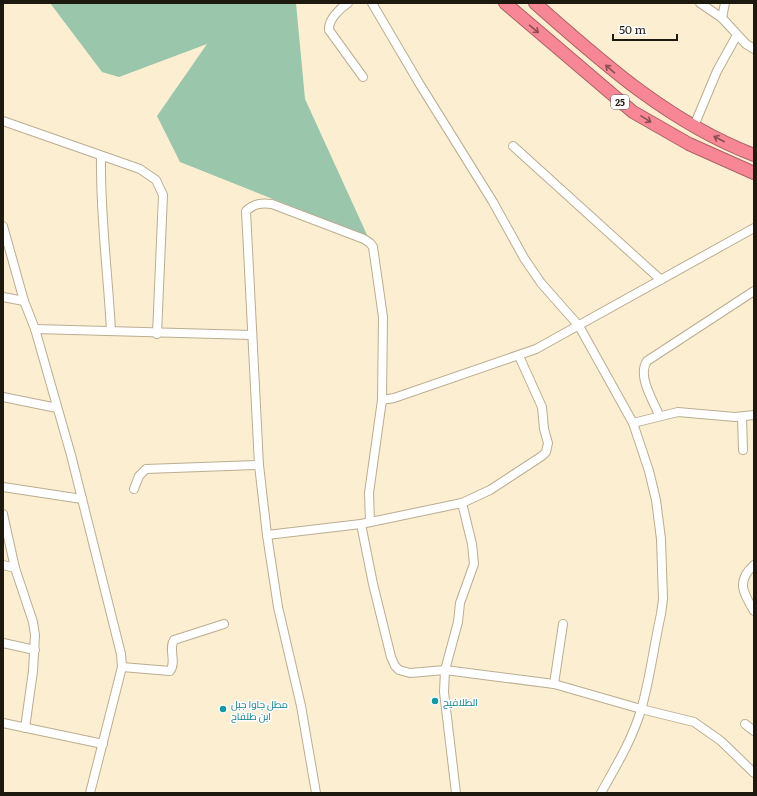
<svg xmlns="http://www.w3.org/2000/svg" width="757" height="796" viewBox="0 0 757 796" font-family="Literata,Cairo,serif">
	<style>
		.forest { fill: #9ac6ac }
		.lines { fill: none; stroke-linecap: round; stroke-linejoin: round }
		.minor-casing { stroke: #baad91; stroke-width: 10 }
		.highway-casing { stroke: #ac6066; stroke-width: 14 }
		.minor { stroke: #fff; stroke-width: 8 }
		.highway { stroke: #f88796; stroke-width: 12 }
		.oneway { stroke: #8b5052 }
		.culture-dot { fill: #0f9aa8; stroke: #fdfdfd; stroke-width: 1.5 }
		.labels { text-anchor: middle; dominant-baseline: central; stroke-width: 3; stroke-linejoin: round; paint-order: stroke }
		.shield { fill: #fdfdfd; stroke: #615d56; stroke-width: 1 }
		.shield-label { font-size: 9px; font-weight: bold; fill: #1e190e }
		.culture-label { font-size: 10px; fill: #0d838f; stroke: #fdfdfd; text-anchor: start }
	</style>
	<rect width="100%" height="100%" fill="#fcefd1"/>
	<path class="forest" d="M50 3H296L305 99 368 237 180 162 157 116 207 44 119 77 102 72Z"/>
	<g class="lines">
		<g class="minor-casing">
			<g id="minor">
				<path d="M348 3C340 8 328 20 329 30L363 77"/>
				<path d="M372 3 419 83 493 202 524 258 541 283 579 326 633 423 649 471 656 500 661 539 663 599 661 614C654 645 650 679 641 710 632 740 616 766 601 793"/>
				<path d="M700 3 722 18 746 44 754 49"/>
				<path d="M722 18 725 3"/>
				<path d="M3 121 140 169 156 180 163 195 157 334"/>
				<path d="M694 126 717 71 737 35"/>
				<path d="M513 146 661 280"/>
				<path d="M101 157C100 215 108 273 111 331"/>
				<path d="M3 226 24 301 35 329 71 455 121 654 122 667 90 793"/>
				<path d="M3 297 24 301"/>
				<path d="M35 329 252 335"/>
				<path d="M3 397 57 408"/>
				<path d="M382 400 394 398 536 349 754 228"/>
				<path d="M659 415C653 400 637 376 647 361L754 291"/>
				<path d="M742 417 743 450"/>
				<path d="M633 423 678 412 735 417 754 415"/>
				<path d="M3 487 82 499"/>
				<path d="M134 489 139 476 146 469 259 465"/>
				<path d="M3 514 15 568 33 622 35 635 33 671 25 728"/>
				<path d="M361 524 373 584 391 657 395 666 399 670 410 673 445 670 554 684 641 709 694 722 721 741 754 773"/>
				<path d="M267 535 361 524 462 503 490 490 542 456 546 452 548 443 544 429 542 407 519 356"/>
				<path d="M3 565 15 568"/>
				<path d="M754 565C736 581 743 593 754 611"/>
				<path d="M3 643 35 650"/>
				<path d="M122 667 170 671C177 662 168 649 174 640L224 624"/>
				<path d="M554 684 563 624"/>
				<path d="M3 723 103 744"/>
				<path d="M745 724 754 731"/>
				<path d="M316 793 301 706 278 607 267 535 259 465 246 211C255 203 261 203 272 204L364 239 370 243 373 247 383 317 382 400 369 493 370 522"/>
				<path d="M456 793 444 692 445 670 458 622 460 603 474 564 472 544 462 503"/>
			</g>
		</g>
		<g class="highway-casing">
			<g id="highway">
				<path d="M505 3 633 112 689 144 754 173"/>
				<path d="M535 3C603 63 668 122 754 155"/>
			</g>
		</g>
		<use href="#minor" class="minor"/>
		<use href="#highway" class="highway"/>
	</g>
	<defs><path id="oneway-shaft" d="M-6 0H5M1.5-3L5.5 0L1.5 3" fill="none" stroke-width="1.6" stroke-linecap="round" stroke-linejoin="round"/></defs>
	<g class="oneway">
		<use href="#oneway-shaft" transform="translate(534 29) rotate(40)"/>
		<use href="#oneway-shaft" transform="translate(610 69) rotate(-139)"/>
		<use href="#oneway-shaft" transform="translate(646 119) rotate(32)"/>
		<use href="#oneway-shaft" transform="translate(719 139) rotate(-153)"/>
	</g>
	<g class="culture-dot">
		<circle cx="435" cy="701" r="4"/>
		<circle cx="223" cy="709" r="4"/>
	</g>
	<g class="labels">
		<rect class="shield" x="611" y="95" width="18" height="14" rx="3"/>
		<g class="shield-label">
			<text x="620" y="102">25</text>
		</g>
		<g class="culture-label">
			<text x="443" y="701">الطلافيح</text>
			<text x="231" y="703">مطل جاوا جبل<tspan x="231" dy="12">ابن طلفاح</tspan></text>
		</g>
	</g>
	<rect width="757" height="796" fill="none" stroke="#1e190e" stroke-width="8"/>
	<path d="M613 34v6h64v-6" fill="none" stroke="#1e190e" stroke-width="2"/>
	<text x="619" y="34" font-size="12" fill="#1e190e" stroke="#fdfdfd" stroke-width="3" paint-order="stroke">50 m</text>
</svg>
